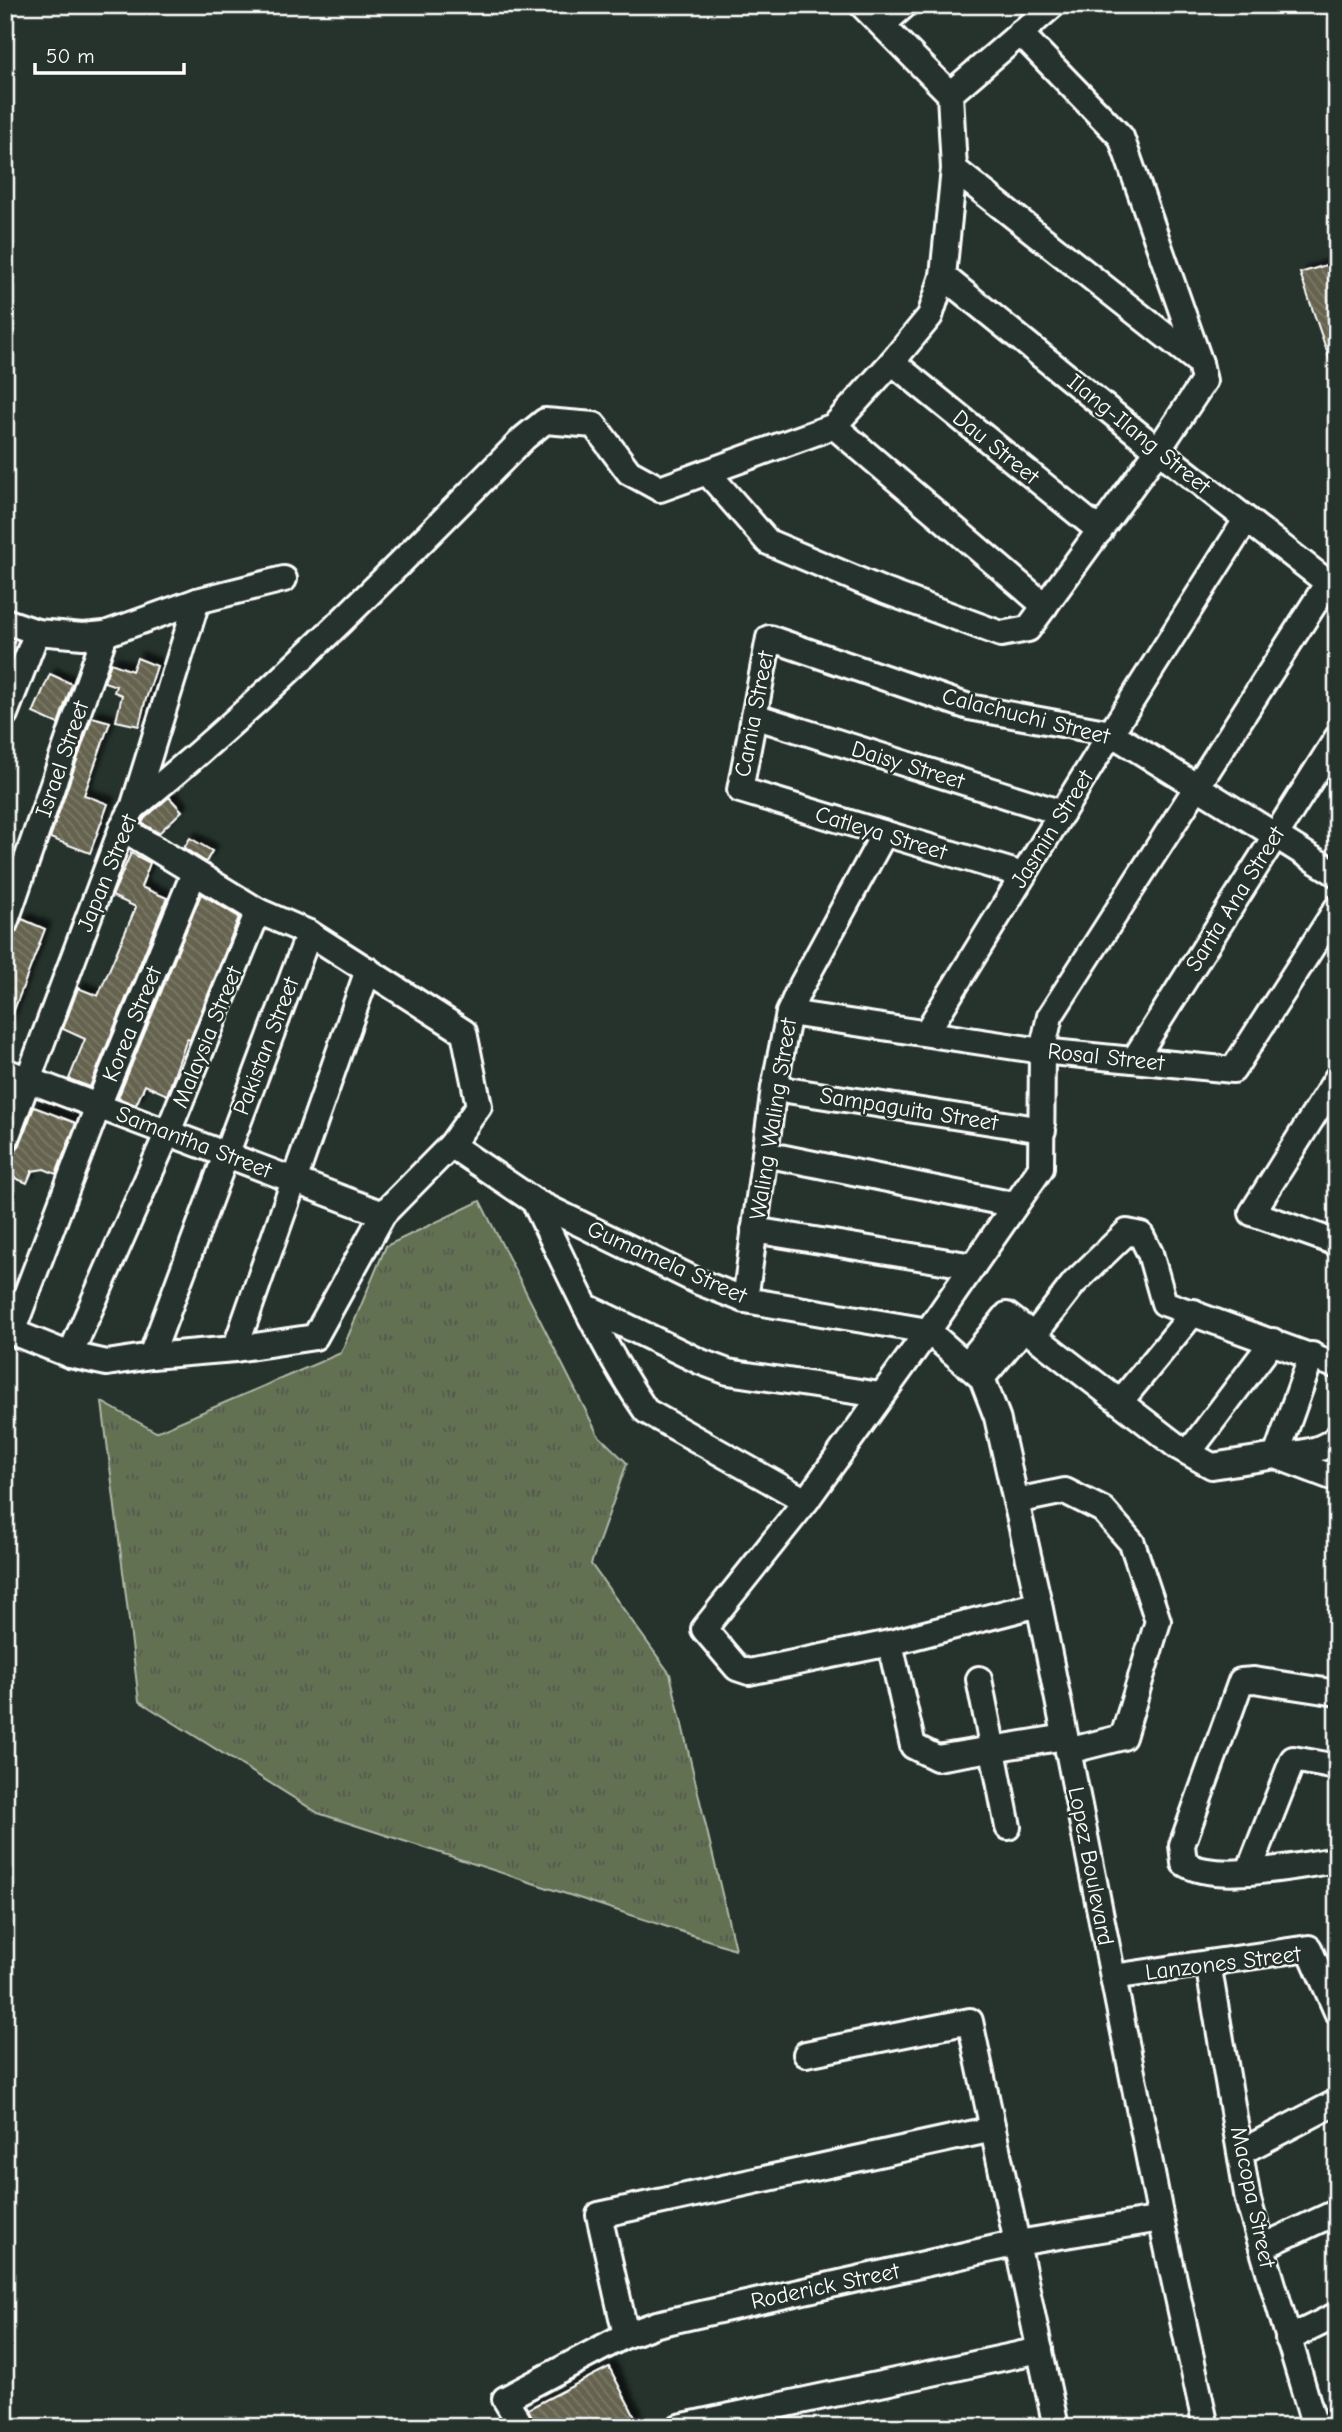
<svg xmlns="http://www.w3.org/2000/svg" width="1342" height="2432" viewBox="0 0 1342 2432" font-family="'Comic Neue',sans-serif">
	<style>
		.grass { fill: url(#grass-tufts); stroke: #b1b8a8; stroke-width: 2 }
		.building { fill: url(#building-back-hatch); stroke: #fff; stroke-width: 2; filter: url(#shadow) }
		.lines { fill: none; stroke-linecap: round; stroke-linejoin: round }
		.minor-casing { stroke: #fff; stroke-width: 30 }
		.minor { stroke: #26332d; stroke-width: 24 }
		.labels { text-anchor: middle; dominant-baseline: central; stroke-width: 5; stroke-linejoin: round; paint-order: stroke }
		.street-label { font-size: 23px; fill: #fff; stroke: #26332d }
	</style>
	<defs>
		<pattern id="grass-tufts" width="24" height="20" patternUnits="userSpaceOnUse" patternTransform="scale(1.75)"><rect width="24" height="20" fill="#637152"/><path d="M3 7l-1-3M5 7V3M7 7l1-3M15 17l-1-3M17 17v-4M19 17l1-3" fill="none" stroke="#54594e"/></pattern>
		<pattern id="building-back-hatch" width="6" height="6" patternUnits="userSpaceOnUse" patternTransform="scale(1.75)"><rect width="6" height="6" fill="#65644f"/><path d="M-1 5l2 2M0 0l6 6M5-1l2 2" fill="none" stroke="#7c7b69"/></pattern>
		<filter id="shadow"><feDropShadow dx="6" dy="-6" stdDeviation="2" flood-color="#0009"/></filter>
	</defs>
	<rect width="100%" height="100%" fill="#26332d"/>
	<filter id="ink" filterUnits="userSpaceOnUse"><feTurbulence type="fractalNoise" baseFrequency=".0143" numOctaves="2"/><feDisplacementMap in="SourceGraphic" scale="14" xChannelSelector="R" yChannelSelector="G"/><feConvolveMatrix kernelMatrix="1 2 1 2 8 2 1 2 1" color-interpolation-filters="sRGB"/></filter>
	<g filter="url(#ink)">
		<path class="grass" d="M480 1201 598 1435 627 1463 591 1564 670 1674 735 1949 318 1813 139 1701 102 1402 156 1432 341 1353 386 1246Z"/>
		<g class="building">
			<path d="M1333 263 1337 277V369H1333L1300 273Z"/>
			<path d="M137 658 157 666 145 702 139 726 116 721 122 695 114 692 116 686 104 682 111 663 132 671Z"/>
			<path d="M50 674 72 684 58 724 33 713Z"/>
			<path d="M92 717 110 722 84 795 108 804 90 853 50 838Z"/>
			<path d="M169 797 182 811 159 833 142 823 145 818Z"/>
			<path d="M190 838 212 851 206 862 184 848Z"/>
			<path d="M131 853 150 863 141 887 167 898 90 1087 69 1079 85 1039 63 1029 78 988 98 996 136 907 112 896Z"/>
			<path d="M201 894 239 917 190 1040 187 1039 167 1095 145 1085 136 1105 118 1098Z"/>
			<path d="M22 919 45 929 6 1031 5 941 10 943Z"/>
			<path d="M34 1107 76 1123 56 1174 44 1169 32 1171 27 1183 5 1174V1156L14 1153 19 1147Z"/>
			<path d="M609 2367 636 2419 620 2427H537L528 2409Z"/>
		</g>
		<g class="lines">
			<g class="minor-casing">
				<g id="minor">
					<path d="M882 25 905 5"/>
					<path d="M950 94 1053 5"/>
					<path d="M954 169 1200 363"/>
					<path d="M943 276 1158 450 1337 590"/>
					<path d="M892 362 1100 531"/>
					<path d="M834 426 1045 606"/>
					<path d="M707 472 768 542 882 590 1001 634 1028 629 1158 450 1204 381 1200 363 1121 137 1020 33"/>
					<path d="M5 621 37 632 83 636 105 634 197 601 284 579"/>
					<path d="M5 714 37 632"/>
					<path d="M754 716 1062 813"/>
					<path d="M133 808C272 695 398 566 524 438L545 421 594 425 629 472 660 489 834 426 892 362 930 316 943 276 954 169 950 94 862 5"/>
					<path d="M1023 875 740 790 769 638 969 707 1111 733 1337 874"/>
					<path d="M5 923 105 634"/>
					<path d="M789 1013 1042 1051 1233 1070 1337 908"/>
					<path d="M926 1033 1111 733 1246 520"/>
					<path d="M1134 1060 1337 738"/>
					<path d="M5 1071 383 1214"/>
					<path d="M1337 1078 1252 1213 1337 1243"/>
					<path d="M774 1088 1043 1130"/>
					<path d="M5 1141 122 828 133 808 197 601"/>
					<path d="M451 1145 534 1201 699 1282 745 1300 928 1331 982 1378 997 1417 1039 1604 1161 2219 1206 2427"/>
					<path d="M765 1154 1015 1205"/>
					<path d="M534 1201C569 1272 601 1346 646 1411L806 1501"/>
					<path d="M754 1230 973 1266"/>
					<path d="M745 1300 774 1088 789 1013 798 992 884 834"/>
					<path d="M585 1306 701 1362 728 1372 880 1395"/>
					<path d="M5 1329 70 1355 107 1363 151 1356 235 1349 315 1337 383 1214 451 1145 479 1106 464 1032 309 933 258 911 122 828"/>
					<path d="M12 1332 98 1106 194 873"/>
					<path d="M1034 1335 1074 1283 1127 1232 1141 1235 1150 1253 1164 1303 1337 1366"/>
					<path d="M235 1349 368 970"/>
					<path d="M70 1355 168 1132 258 911"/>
					<path d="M151 1356 309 933"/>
					<path d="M967 1364 1007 1315 1178 1447 1212 1466 1276 1456 1312 1355"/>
					<path d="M982 1378 1024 1328"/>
					<path d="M1120 1402 1194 1312"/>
					<path d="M1337 1437C1322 1453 1296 1453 1276 1456L1337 1479"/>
					<path d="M1189 1452 1273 1341"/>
					<path d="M1016 1501 1065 1491 1103 1510 1132 1543 1158 1621 1123 1737 1068 1751"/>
					<path d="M1039 1604 890 1643 749 1672 737 1668 704 1629 806 1501 928 1331 1041 1168 1042 1051 1050 1016 1327 584"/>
					<path d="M890 1643 913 1746 937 1758 1065 1737"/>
					<path d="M979 1679 1008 1827"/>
					<path d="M1337 1693 1254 1680 1241 1681 1182 1845 1184 1863C1215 1884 1299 1865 1337 1860"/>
					<path d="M1249 1871 1293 1759 1337 1767"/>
					<path d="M1208 1963 1248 2200 1315 2427"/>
					<path d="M1113 1977 1309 1948 1337 2012"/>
					<path d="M806 2054 970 2021 1056 2427"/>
					<path d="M1241 2152 1337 2102"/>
					<path d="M1262 2247 1337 2212"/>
					<path d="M626 2335 599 2215 993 2129"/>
					<path d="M1288 2339 1337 2315"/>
					<path d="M522 2427 505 2399 626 2335 657 2324 1018 2243 1161 2219"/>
					<path d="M679 2427 1040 2350"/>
					<path d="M1329 2427 1337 2423"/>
				</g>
			</g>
			<use href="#minor" class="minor"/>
		</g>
	</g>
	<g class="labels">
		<g class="street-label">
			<text transform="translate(1139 434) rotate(39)">Ilang-Ilang Street</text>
			<text transform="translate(996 447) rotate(39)">Dau Street</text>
			<text transform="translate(754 714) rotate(-79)">Camia Street</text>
			<text transform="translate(1026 716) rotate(14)">Calachuchi Street</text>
			<text transform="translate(62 759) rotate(-71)">Israel Street</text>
			<text transform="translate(908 765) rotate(17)">Daisy Street</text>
			<text transform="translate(1052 829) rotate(-58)">Jasmin Street</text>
			<text transform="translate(881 833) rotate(17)">Catleya Street</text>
			<text transform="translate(107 873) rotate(-68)">Japan Street</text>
			<text transform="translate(1235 899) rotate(-58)">Santa Ana Street</text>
			<text transform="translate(132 1024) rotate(-68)">Korea Street</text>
			<text transform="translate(207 1037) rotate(-68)">Malaysia Street</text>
			<text transform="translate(266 1046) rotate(-69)">Pakistan Street</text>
			<text transform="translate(1106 1057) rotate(6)">Rosal Street</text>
			<text transform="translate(909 1109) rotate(9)">Sampaguita Street</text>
			<text transform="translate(773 1119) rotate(-81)">Waling Waling Street</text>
			<text transform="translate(194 1142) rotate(21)">Samantha Street</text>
			<text transform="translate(667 1262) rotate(24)">Gumamela Street</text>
			<text transform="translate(1091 1866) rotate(79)">Lopez Boulevard</text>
			<text transform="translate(1223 1963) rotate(-7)">Lanzones Street</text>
			<text transform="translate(1253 2197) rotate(78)">Macopa Street</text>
			<text transform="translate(825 2286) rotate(-12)">Roderick Street</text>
		</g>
	</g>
	<rect width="1342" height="2432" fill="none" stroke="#26332d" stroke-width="28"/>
	<rect x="14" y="14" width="1314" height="2404" fill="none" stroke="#fff" stroke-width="2.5" filter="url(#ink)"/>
	<path d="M35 63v10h149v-10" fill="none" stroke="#ffffff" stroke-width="3.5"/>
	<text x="46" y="63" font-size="21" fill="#ffffff" stroke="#26332d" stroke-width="5" paint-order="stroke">50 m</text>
</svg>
